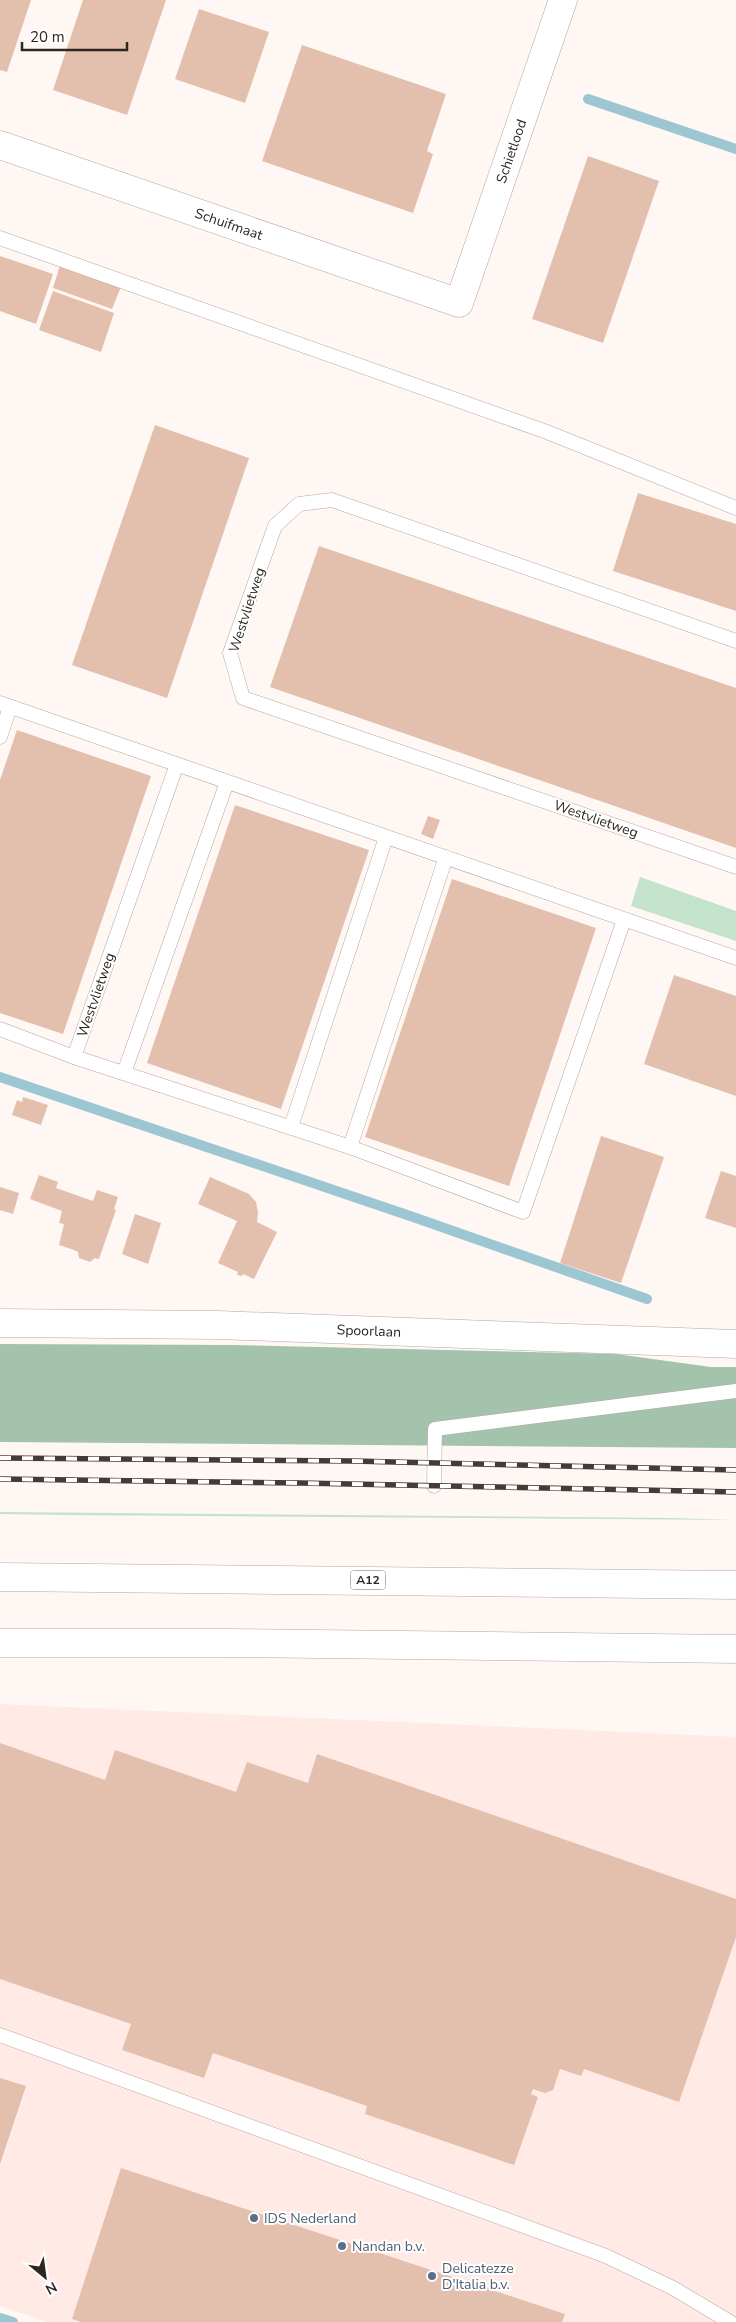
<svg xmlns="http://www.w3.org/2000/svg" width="736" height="2322" viewBox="0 0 736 2322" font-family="'Nunito Sans',sans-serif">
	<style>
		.commercial { fill: #ffeae6 }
		.green { fill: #c4e3cc }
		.forest { fill: #a3c3ac }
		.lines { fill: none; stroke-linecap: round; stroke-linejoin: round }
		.stream { stroke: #9cc6d2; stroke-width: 10 }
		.building { fill: #e3bfae }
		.service-casing { stroke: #b8a79f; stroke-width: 15 }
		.minor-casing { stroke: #b8a79f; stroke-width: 29 }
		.motorway-casing { stroke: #b8a79f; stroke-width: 29 }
		.service { stroke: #fff; stroke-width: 14 }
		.minor { stroke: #fff; stroke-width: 28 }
		.motorway { stroke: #fff; stroke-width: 28 }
		.rail-casing { stroke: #423b38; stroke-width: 5.5 }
		.rail { stroke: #fff; stroke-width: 4; stroke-dasharray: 11; stroke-linecap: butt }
		.service-dot { fill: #5c6f8a; stroke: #fff; stroke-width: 2 }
		.labels { text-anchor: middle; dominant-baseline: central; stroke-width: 4; stroke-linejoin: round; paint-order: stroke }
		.shield { fill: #fff; stroke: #6c6765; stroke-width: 1 }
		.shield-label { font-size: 12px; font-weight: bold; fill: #2d2623 }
		.street-label { font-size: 14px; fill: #2d2623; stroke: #fff }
		.service-label { font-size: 14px; fill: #4e5e75; stroke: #fff; text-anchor: start }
	</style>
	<rect width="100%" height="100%" fill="#fff7f4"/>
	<path class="commercial" d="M0 1704 736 1737V2322H48L0 2306Z"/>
	<g class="green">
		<path d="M640 877 736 911V941L631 906Z"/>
		<path d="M0 1512 674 1518 736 1520 66 1515 0 1514Z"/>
	</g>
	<path class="forest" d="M0 1344 233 1345 616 1354 711 1367H736V1448L0 1442Z"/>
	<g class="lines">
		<g class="stream">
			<path d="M588 99 736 149"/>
			<path d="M0 1077 416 1218 647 1299"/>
			<path d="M0 2318 13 2322"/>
		</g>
	</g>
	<g class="building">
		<path d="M0 0H31L7 72 0 70Z"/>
		<path d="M83 0H166L127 115 53 90Z"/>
		<path d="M199 9 269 32 245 103 175 79Z"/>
		<path d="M302 45 446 94 427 151 433 154 413 213 262 161Z"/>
		<path d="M588 156 659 181 603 343 532 319Z"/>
		<path d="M0 256 53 274 36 324 0 311Z"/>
		<path d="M61 262 122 284 112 309 53 288Z"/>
		<path d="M53 291 114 313 101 352 39 330Z"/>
		<path d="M155 425 249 458 167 698 72 665Z"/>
		<path d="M638 493 736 524V611L613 571Z"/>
		<path d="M319 546 736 688V848L270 687Z"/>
		<path d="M17 730 151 776 63 1034 0 1013V780Z"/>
		<path d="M235 805 369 850 281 1109 147 1063Z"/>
		<path d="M428 816 440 820 433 839 421 834Z"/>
		<path d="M452 879 596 928 509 1186 365 1137Z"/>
		<path d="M674 975 736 996V1096L644 1064Z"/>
		<path d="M23 1097 48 1105 41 1125 12 1115 17 1100 22 1102Z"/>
		<path d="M601 1136 664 1157 621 1283 560 1263Z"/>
		<path d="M721 1171 736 1176V1228L705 1218Z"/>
		<path d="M39 1175 58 1182 56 1188 93 1201 97 1190 118 1197 114 1209 116 1210 99 1259 95 1258 90 1262 79 1258 78 1252 74 1250 59 1245 64 1224 59 1223 62 1211 30 1199Z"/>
		<path d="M210 1177 249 1194 256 1202 258 1212 257 1222 277 1232 254 1279 243 1274 242 1276 237 1275 238 1272 218 1263 237 1221 198 1204Z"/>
		<path d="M0 1187 19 1193 13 1214 0 1210Z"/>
		<path d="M135 1214 161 1223 148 1264 122 1254Z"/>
		<path d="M0 1743 105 1780 115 1750 236 1792 247 1762 308 1783 317 1754 736 1899V1937L679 2102 584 2069 581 2076 560 2069 553 2090 545 2093 533 2089 531 2094 538 2097 514 2165 365 2114 367 2106 213 2053 204 2078 122 2050 131 2024 0 1979Z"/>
		<path d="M0 2078 26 2086 0 2164Z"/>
		<path d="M121 2168 565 2314 562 2322H81L72 2319Z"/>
	</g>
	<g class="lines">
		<g class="service-casing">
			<g id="service">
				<path d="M0 238 547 432 736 508"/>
				<path d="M736 641 332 500 299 504 275 526 230 653 243 698 736 867"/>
				<path d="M0 703 736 958"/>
				<path d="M0 737 10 707"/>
				<path d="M0 1029 74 1057 350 1147 523 1212 624 920"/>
				<path d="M74 1057 177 764"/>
				<path d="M124 1073 227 782"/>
				<path d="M291 1127 386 837"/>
				<path d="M350 1147 446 857"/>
				<path d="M434 1486 435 1429 736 1391"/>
				<path d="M0 2035 606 2256 673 2288 730 2322"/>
			</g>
		</g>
		<g class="minor-casing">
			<g id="minor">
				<path id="s1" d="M0 145 459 303 563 0"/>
				<path id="s2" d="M0 1323 218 1325 736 1344"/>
			</g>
		</g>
		<g class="motorway-casing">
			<g id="motorway">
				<path d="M0 1577 736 1585"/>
				<path d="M0 1643H225L736 1649"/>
			</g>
		</g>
		<use href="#service" class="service"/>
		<use href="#minor" class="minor"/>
		<use href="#motorway" class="motorway"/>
		<g class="rail-casing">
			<g id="rail">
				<path d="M0 1458 352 1461 736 1470"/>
				<path d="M0 1479 300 1483 736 1492"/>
			</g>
		</g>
		<use href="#rail" class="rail"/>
	</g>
	<g class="service-dot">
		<circle cx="254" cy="2218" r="5"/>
		<circle cx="342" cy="2246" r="5"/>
		<circle cx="432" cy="2276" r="5"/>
	</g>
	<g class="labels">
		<rect class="shield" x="350.5" y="1570.5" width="35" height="19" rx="4"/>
		<g class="shield-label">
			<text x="368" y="1580">A12</text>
		</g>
		<g class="street-label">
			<text stroke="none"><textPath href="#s1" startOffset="646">Schietlood</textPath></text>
			<text stroke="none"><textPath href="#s1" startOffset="242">Schuifmaat</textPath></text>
			<text transform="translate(247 610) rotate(-72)">Westvlietweg</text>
			<text transform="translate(596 819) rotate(19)">Westvlietweg</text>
			<text transform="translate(96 995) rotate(-71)">Westvlietweg</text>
			<text stroke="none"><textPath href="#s2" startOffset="369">Spoorlaan</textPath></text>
		</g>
		<g class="service-label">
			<text x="264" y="2218">IDS Nederland</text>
			<text x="352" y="2246">Nandan b.v.</text>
			<text x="442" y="2268">Delicatezze<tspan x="442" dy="16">D'Italia b.v.</tspan></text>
		</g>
	</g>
	<g transform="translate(45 2277) rotate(151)" stroke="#ffffff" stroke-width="4" paint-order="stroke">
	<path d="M0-4L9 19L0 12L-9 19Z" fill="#2d2623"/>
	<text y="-8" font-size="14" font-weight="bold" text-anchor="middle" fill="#2d2623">N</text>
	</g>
	<path d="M22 42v8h105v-8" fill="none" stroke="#2d2623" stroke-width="2.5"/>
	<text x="30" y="42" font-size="15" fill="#2d2623" stroke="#ffffff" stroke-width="4" paint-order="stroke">20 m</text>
</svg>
